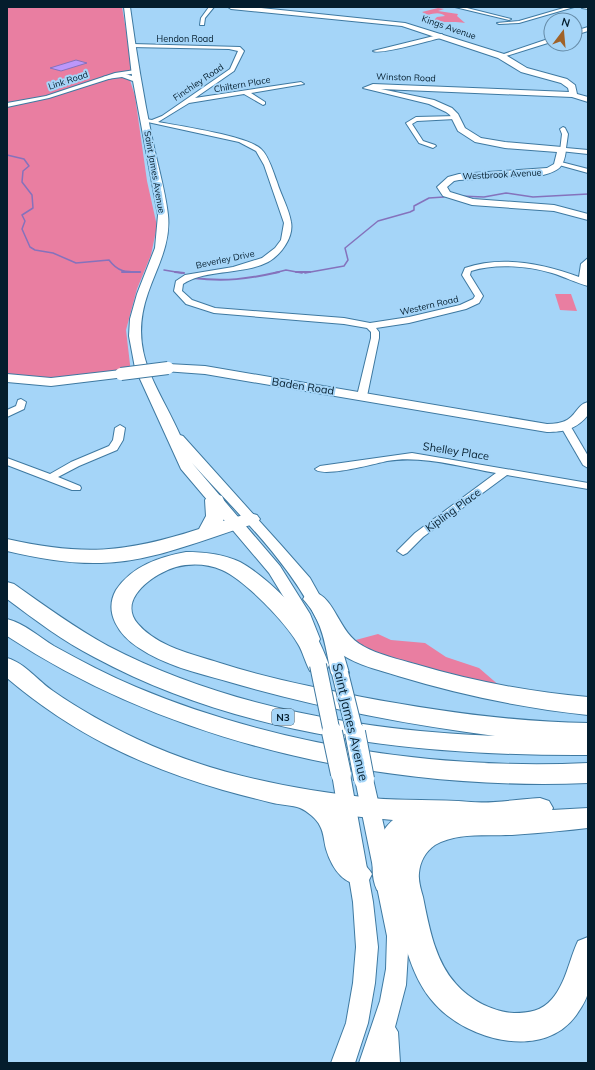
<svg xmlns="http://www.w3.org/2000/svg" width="595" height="1070" viewBox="0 0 595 1070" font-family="Mulish,sans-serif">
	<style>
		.green { fill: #e97ea1 }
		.water { fill: #bc97fa; stroke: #8572bc }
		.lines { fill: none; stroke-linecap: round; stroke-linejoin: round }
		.stream-far1 { stroke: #8572bc; stroke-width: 1.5 }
		.stream { stroke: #8572bc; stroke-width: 2 }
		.street-casing { stroke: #3e79a1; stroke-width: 2 }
		.secondary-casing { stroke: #3e79a1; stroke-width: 2 }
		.highway-casing { stroke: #3e79a1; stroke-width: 2 }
		.street { fill: #fff; fill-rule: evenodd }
		.secondary { fill: #fff; fill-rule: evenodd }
		.highway { fill: #fff; fill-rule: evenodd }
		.secondary-bridge-far2-casing { stroke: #3e79a1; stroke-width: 14; stroke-linecap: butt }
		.secondary-bridge-far1-casing { stroke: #3e79a1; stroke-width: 18; stroke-linecap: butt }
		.secondary-bridge-casing { stroke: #3e79a1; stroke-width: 22; stroke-linecap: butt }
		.secondary-bridge-far2 { stroke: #fff; stroke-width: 12 }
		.secondary-bridge-far1 { stroke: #fff; stroke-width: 16 }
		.secondary-bridge { stroke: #fff; stroke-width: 20 }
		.labels { text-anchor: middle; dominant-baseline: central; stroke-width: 4; stroke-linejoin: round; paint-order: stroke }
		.far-street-label { font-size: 9px; fill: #041d2d; stroke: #a5d5f8 }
		.shield { fill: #a5d5f8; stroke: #34546a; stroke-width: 1 }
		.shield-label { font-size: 10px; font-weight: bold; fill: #041d2d }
		.street-label { font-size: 11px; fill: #041d2d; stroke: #a5d5f8 }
		.near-street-label { font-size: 13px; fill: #041d2d; stroke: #a5d5f8 }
	</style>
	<rect width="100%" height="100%" fill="#a5d5f8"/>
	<g class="green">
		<path d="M7 7H122L132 65 129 77 135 96 147 181 157 226 151 255 137 289 126 330 131 373 64 381 7 377Z"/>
		<path d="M438 8 444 9 438 11 458 14 457 16 465 23C453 21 443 23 432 22L437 17 445 16C441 12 434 13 428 15L422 12Z"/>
		<path d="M555 294H571L577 311 560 310Z"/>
		<path d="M378 634 391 640 425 643 446 657 479 668 501 687 375 654 352 641Z"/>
	</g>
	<path class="water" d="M76 60 87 63 61 71 50 68Z"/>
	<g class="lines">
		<g class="stream-far1">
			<path d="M7 155 24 159 29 166 23 171 22 182 32 195 33 208 22 215 25 221 22 229 30 247 35 250 53 253 76 263 109 260C118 272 125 272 140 272"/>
			<path d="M459 196 484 197 506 193 533 197 588 194"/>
			<path d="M164 270 182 273"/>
			<path d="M274 273 286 270 302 273"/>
			<path d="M305 273 344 266 348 260 345 248 378 221 410 212 414 210V206L429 198 444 197"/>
		</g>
		<g class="stream">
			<path d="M122 272H140"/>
			<path d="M175 272 184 273"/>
			<path d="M296 272H310"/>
			<path d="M193 278C225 282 248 279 279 272"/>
		</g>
		<g class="street-casing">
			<g id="street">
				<path d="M209 7H214L205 18 204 25H200L201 18Z"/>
				<path d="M455 7H463L511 19 509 20Z"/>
				<path d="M567 7H574L519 23 499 24 497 23 519 21Z"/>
				<path d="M582 7H588V9L582 8Z"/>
				<path d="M588 27V31L575 35V31Z"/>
				<path d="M442 34 444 37C432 40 381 55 373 51Z"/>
				<path d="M551 38V42L503 57 498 56Z"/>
				<path d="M133 44 240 47 244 51 234 71 195 98 301 82 304 84 251 93 265 102V104L263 105 244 94 189 103 158 122C180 126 248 136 261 149 269 156 273 172 277 182 281 195 289 209 291 222 294 237 281 255 268 262 243 275 205 269 183 284L182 291 192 300 215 308 344 318 370 323 409 317 460 305 473 299 475 296 462 275 465 268C502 255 544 264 579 277L581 264 588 258V286C576 283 565 277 552 273 528 266 496 263 471 271L470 275 483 296 479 303 466 309 409 323 376 328 379 332V338L367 396 362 399 359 398 357 396 371 338V332L367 328 344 324 214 313 186 304 174 291 176 281 185 275 233 267 262 258 275 248 281 240 284 223 264 165 256 151 239 142 143 121 146 119 152 120 162 116 230 69 238 51 229 49 131 47Z"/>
				<path d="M135 70 137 73 118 76 49 98 7 107V103L46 96 115 73Z"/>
				<path d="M457 116V118L455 119 417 121 412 124 423 141 435 145 436 146 433 148 419 143 406 123 416 117Z"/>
				<path d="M563 127 565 128 568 134 566 148 588 150V154L560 151 562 134 560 129Z"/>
				<path d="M561 162 588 169V173L559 165 558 164Z"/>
				<path d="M21 399 26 402 24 409 7 417V410L16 406 18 400Z"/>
				<path d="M566 424 571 427 588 456V468L583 465 561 427Z"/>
				<path d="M120 425 125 428 123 440 117 450 79 466 58 477 80 486 81 488 80 490H72L7 465V458L50 474 71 462 109 446 113 440 115 428Z"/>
				<path d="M412 453 588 483V489L507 475 423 537 407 553 403 555 397 551 415 533 496 473C461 467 422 455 387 461 374 464 322 478 315 469L320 466Z"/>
			</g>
		</g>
		<g class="secondary-casing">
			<g id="secondary">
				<path d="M124 7H130C136 51 143 94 152 138 157 163 165 189 168 215 171 244 157 267 148 293 127 353 158 385 180 435L183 436 281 545 310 578 334 621 349 673 346 677 340 679 334 677 331 673C327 656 325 636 317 620 289 561 235 511 192 463L280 566 310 614 320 639 318 643 312 645 306 643 294 614 269 573 181 469 135 368 129 336 130 319 137 294 155 248 158 215 133 81 122 77 107 79 103 77 122 73 132 76Z"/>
				<path d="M228 7H251L405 23 504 54 527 68 567 79 575 85 577 94 588 97V102L572 97 381 89 434 100 452 108 458 114 465 128 481 138 505 142 562 147 566 150C564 167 559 171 543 175L459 180 454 181 447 187 450 192 473 199 554 205 588 214V220L554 211 472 205 443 196 437 187 448 177 459 174 547 168 554 164 557 152 505 148 475 142 458 131 450 115 446 112 429 104 363 88 373 84 569 92 568 88 561 83 521 72 498 58 402 26 231 9Z"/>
				<path d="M168 364 205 366 547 424C579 424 572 406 588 402V415C577 429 564 432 547 432L205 374 164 371 162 368Z"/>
				<path d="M121 370 125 371 127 374 125 377 51 386 7 382V374L51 378Z"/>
				<path d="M341 767 348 769 350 774 373 902 378 947 375 983 368 1023 355 1063H331L346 1023 353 983 356 947 353 902 332 774 334 769Z"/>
				<path d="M364 772 371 774 373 779 409 936 406 985 395 1027 398 1032 400 1063H359L380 1001 386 969 387 936 355 779 357 774Z"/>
			</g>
		</g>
		<g class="highway-casing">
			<g id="highway">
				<path d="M215 494 222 496C226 503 227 514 223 521L250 513 257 515 260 519 257 523C206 538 154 562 101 563 69 564 38 558 7 551V539C83 556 125 553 199 529L206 516 205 500 208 496Z"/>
				<path d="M186 552C204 552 223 554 240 562 266 576 299 610 315 634 321 644 325 655 329 665L326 671 318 673 310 671C305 662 303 652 298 644 286 623 245 580 222 570 208 564 191 563 176 567 155 573 116 599 138 624 158 647 192 654 220 663 266 678 314 687 362 697 437 711 512 722 588 723V755C421 756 244 738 94 657 63 641 35 620 7 599V582L14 584C45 606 75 628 108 646 224 707 366 731 495 736 405 724 314 707 226 681 197 673 164 665 139 648 120 636 103 613 116 590 132 566 159 557 186 552Z"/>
				<path d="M314 592C336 598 338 633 363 646 379 655 398 659 415 664 472 681 529 692 588 697V715C523 708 460 695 398 676 379 670 357 665 341 654 327 643 322 628 314 614 311 608 307 604 303 599L306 594Z"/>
				<path d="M7 619C24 623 39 637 54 646 81 661 108 675 136 687 277 746 436 770 588 763V783C390 791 174 746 7 636Z"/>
				<path d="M7 658C25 663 38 681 53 691 80 710 108 725 137 739 209 773 292 790 371 798 404 801 438 799 471 802 491 804 519 799 540 798L549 801 553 808 552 810 588 808V828C563 831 538 833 512 835 488 836 457 832 435 845 425 852 420 862 419 873 418 881 421 890 423 897 429 927 435 961 456 984 470 1000 493 1012 514 1013 529 1013 542 1011 552 999 566 983 569 960 578 941L588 937C588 954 591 976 588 992 587 999 581 1008 577 1014 545 1061 468 1041 435 1004 408 975 401 929 394 891L387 894 377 890C367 869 375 835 393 820L341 815C347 827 349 839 354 851 358 860 367 865 372 874L368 882C346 890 332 869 326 849 324 842 324 833 320 826 317 819 307 811 300 808 292 805 282 805 273 803 257 799 240 795 223 790 141 766 73 734 7 678Z"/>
			</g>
		</g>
		<use href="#street" class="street"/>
		<use href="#secondary" class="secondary"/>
		<use href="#highway" class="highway"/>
		<g class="secondary-bridge-far2-casing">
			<path id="secondary-bridge-far2" d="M121 374 168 368"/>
		</g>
		<g class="secondary-bridge-far1-casing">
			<g id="secondary-bridge-far1">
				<path d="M318 665 332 733"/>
				<path d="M340 673 355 733"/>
			</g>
		</g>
		<g class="secondary-bridge-casing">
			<g id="secondary-bridge">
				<path d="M332 732 341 774"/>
				<path d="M355 732 364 779"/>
			</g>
		</g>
		<use href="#secondary-bridge-far2" class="secondary-bridge-far2"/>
		<use href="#secondary-bridge-far1" class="secondary-bridge-far1"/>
		<use href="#secondary-bridge" class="secondary-bridge"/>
	</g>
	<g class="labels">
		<g class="far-street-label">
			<text transform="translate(449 27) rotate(19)">Kings Avenue</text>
			<text x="185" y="38">Hendon Road</text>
			<text transform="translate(406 77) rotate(2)">Winston Road</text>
			<text transform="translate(68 80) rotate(-18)">Link Road</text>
			<text transform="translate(198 82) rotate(-34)">Finchley Road</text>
			<text transform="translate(242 84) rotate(-10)">Chiltern Place</text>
			<text transform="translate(155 172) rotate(80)">Saint James Avenue</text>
			<text transform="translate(502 174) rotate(-3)">Westbrook Avenue</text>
			<text transform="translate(225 259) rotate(-12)">Beverley Drive</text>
			<text transform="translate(429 305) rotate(-13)">Western Road</text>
		</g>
		<rect class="shield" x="272" y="709" width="22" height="16" rx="3"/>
		<g class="shield-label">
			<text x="283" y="717">N3</text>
		</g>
		<g class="street-label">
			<text transform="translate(303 386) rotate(9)">Baden Road</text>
			<text transform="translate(456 451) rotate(9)">Shelley Place</text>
			<text transform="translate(453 510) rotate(-36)">Kipling Place</text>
		</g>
		<g class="near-street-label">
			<text transform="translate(351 722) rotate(77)">Saint James Avenue</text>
		</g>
	</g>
	<rect width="595" height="1070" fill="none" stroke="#041d2d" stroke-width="16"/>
	<g transform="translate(563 32) rotate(16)"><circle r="19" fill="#a5d5f8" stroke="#658ba7"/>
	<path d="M0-3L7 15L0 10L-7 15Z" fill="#a06228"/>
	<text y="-6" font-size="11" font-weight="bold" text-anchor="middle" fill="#041d2d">N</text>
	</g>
</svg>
